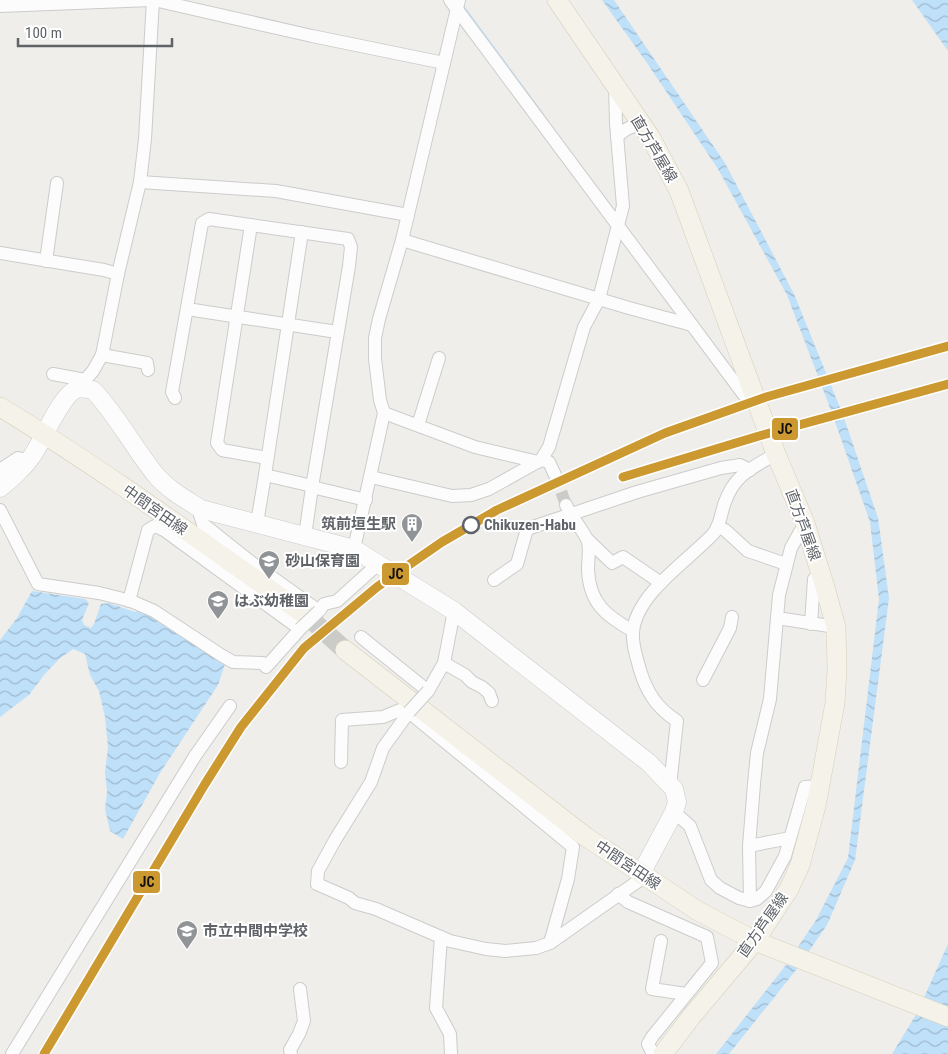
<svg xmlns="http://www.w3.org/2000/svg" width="948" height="1054" viewBox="0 0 948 1054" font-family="'Roboto Condensed','Noto Sans JP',sans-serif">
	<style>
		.water { fill: url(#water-waves) }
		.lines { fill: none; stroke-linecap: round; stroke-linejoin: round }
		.stream { stroke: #bfe0f9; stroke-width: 3 }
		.street-tunnel { stroke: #cbcbca; stroke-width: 12; stroke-dasharray: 12 6; stroke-linecap: butt }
		.primary-tunnel { stroke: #cbcbca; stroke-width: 19; stroke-dasharray: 19 9; stroke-linecap: butt }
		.street-casing { stroke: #cbcccc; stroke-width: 14 }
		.secondary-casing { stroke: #cacacb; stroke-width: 19 }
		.primary-casing { stroke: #d7ceb8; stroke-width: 20 }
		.street { stroke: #fdfcfc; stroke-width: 12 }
		.secondary { stroke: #fdfcfc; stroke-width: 18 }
		.primary { stroke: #f4f2e9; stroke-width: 19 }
		.street-bridge-casing { stroke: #cbcccc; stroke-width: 14; stroke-linecap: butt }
		.street-bridge { stroke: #fdfcfc; stroke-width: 12 }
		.rail-1-casing { stroke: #fff; stroke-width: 12 }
		.rail-1 { stroke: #cc9830; stroke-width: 9 }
		.stop-dot { fill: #fff; stroke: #5f6368; stroke-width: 2.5 }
		.labels { text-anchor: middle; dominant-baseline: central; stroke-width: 4; stroke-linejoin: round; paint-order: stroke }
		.street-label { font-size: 15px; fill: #5f6368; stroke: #fff }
		.poi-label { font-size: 15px; font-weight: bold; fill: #5f6368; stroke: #fff; text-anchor: start }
		.stop-label { font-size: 15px; font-weight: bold; fill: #5f6368; stroke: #fff; text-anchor: start }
		.line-badge { stroke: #fff; stroke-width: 2 }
		.pale-badge-label { font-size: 14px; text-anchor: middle; font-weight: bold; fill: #111 }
	</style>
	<defs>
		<pattern id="water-waves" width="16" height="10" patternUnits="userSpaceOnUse" patternTransform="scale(1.25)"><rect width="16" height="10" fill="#bfe0f9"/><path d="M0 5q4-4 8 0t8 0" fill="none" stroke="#9eb9cd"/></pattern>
	</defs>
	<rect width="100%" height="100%" fill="#efeeea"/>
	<g class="water">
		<path d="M602 0H614L725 163 794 294 843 415 878 518 889 598 855 860 827 925 796 970 729 1054H716L786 965 816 920 848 858 879 599 870 522 832 413 787 295 718 169 647 63Z"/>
		<path d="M912 0H948V51Z"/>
		<path d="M32 591 85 599 89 603 82 620 84 625 91 628 94 624 101 604 109 603 135 612 140 610 152 613 225 664 218 685 160 773 123 839 110 831 105 809 107 791 105 772 108 747 105 717 99 691 90 675 85 654 73 649 59 659 44 675 29 695 0 717V640L17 618Z"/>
		<path d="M948 944V1054H892L917 1013Z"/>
	</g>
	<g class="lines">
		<path class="stream" d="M461 4 542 114"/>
		<path class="street-tunnel" d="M555 475 566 505"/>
		<path class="primary-tunnel" d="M307 616 345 650"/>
		<g class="street-casing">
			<g id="street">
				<path d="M154 0 312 36 444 63"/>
				<path d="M450 0 744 395 755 397"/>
				<path d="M0 6 151 0"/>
				<path d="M617 137C625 129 631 125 642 126"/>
				<path d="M140 182 276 191 408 215"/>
				<path d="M251 225 217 443 222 450 267 458"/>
				<path d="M402 240 629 308 692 325"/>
				<path d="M0 253 104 270 118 274"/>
				<path d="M46 261 57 183"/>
				<path d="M187 309 337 332"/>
				<path d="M102 355 147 363 148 370"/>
				<path d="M53 374 85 380"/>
				<path d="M83 389 85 380 93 371 102 355 118 274 140 182 145 139 153 0"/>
				<path d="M175 398 172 392 202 223 209 219 348 239 351 247 349 266 312 487 308 485 265 475 302 232"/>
				<path d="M384 413 475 447 538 462"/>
				<path d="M418 425 439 358"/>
				<path d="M541 460 549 462 555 475"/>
				<path d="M0 470 18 458 28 461"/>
				<path d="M371 477 452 496 471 495 489 489 541 460 549 447 584 327 599 299 623 206 616 123 615 87"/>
				<path d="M566 505C570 515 586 534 588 542 590 550 588 560 588 569 589 603 606 616 633 631"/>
				<path d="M201 509 200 515 203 524 252 563 319 611 324 604 337 601 377 565"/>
				<path d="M0 510 38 584 99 593 131 601 154 611 221 655 233 662 263 663 266 667 300 629 164 530 155 526 148 530 129 601"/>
				<path d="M257 523 265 475"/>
				<path d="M717 527 725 530 748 551 786 564"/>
				<path d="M305 536 312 487 366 500"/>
				<path d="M588 540 612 563 623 557 661 583"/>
				<path d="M354 549 384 413 380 400 375 359V338L379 319 402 240 459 0"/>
				<path d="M494 580 517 564 527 529 637 492 721 468 740 465 750 470"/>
				<path d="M777 618 836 627"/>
				<path d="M811 624 814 579"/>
				<path d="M361 637 428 691 444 663 454 611"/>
				<path d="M444 663 465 675 472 682 482 687 489 693 492 701"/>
				<path d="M703 680 730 628 732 617"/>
				<path d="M409 712 383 748 371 782 335 840 318 871 317 884 349 898 355 903 376 909 450 941 486 949 505 951 536 948 550 943 644 877"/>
				<path d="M341 762 342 720 383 717 400 710 409 712 573 847 568 879 550 943"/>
				<path d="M668 780 671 777 677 721C657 708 647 693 640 670 637 658 632 646 633 633 635 594 689 560 713 534 720 527 721 512 725 502 735 474 752 468 776 454"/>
				<path d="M674 812 690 826 711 880 720 888 739 898 750 901 757 899 766 891 785 856 805 787 820 786"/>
				<path d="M749 846 790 838"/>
				<path d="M618 894 628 902 707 937 712 963 652 1037 648 1044 653 1054"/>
				<path d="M750 901 749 846 754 784 757 753 770 699 779 595 791 548 805 523"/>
				<path d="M441 937 436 1008 450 1034 451 1054"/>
				<path d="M661 941 652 989 686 994"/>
				<path d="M12 1054 195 756 230 706"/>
				<path d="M291 1054 290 1050 299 1034 304 1021 300 989"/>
			</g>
		</g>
		<g class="secondary-casing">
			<path id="secondary" d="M0 488C12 478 23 469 32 456 43 441 61 394 77 389 82 388 88 389 93 390 117 415 133 447 155 474 167 489 185 499 201 509L354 549 454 611 648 762 674 789 677 802 674 812 645 866 644 877"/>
		</g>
		<g class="primary-casing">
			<g id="primary">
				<path d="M557 0 651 138 679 191 776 454 805 523 824 584 836 627 837 669 835 703 816 806 800 865 789 889 755 941 691 1017 663 1054"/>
				<path d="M0 407C106 471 206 545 307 616"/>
				<path d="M345 650 586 837 698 911 755 941 948 1017"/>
			</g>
		</g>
		<use href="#street" class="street"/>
		<use href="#secondary" class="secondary"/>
		<use href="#primary" class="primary"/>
		<g class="street-bridge-casing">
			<g id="street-bridge">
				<path d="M300 629 319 611"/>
				<path d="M409 712 428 691"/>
			</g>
		</g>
		<use href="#street-bridge" class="street-bridge"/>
		<g class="rail-1-casing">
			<g id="rail-1">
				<path d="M623 477 759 436 948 384"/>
				<path d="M44 1054 205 784 241 727 304 648 377 587 442 542 497 510 665 433 766 397 948 346"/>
			</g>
		</g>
		<use href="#rail-1" class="rail-1"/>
	</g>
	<defs>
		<g id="building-pin" transform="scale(1.125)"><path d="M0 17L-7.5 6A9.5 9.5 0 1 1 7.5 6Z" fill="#919496" stroke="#fff"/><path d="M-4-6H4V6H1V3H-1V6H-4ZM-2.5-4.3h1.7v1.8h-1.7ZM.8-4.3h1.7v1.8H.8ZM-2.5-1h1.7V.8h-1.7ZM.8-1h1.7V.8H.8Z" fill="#fff"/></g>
		<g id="school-pin" transform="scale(1.125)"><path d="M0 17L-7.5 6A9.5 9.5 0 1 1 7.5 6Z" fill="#919496" stroke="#fff"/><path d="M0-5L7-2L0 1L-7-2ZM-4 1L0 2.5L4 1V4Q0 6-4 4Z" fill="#fff"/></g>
	</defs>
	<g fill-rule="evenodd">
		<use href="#building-pin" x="412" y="524"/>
		<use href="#school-pin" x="269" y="561"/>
		<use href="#school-pin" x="218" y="601"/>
		<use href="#school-pin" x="187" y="931"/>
	</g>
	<circle class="stop-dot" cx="471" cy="525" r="8"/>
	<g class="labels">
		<g class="street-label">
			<text transform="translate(654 149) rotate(59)">直方芦屋線</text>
			<text transform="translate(155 510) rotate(35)">中間宮田線</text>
			<text transform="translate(803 525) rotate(70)">直方芦屋線</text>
			<text transform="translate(628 865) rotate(34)">中間宮田線</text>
			<text transform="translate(763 925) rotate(-55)">直方芦屋線</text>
		</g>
		<g class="poi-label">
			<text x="396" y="524" text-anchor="end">筑前垣生駅</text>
			<text x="285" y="561">砂山保育園</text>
			<text x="234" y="601">はぶ幼稚園</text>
			<text x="203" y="931">市立中間中学校</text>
		</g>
		<g class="stop-label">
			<text x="484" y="525">Chikuzen-Habu</text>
		</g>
	</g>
	<g class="line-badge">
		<rect x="771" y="417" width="28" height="24" rx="5" fill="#cc9830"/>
		<rect x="381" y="562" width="29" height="24" rx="5" fill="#cc9830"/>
		<rect x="132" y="870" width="29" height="24" rx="5" fill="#cc9830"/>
	</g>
	<g class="pale-badge-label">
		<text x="785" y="434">JC</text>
		<text x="396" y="579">JC</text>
		<text x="147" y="887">JC</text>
	</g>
	<path d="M18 38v8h154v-8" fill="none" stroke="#5f6368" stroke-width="2.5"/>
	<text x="25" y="38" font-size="15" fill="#5f6368" stroke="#ffffff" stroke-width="4" paint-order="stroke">100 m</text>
</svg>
